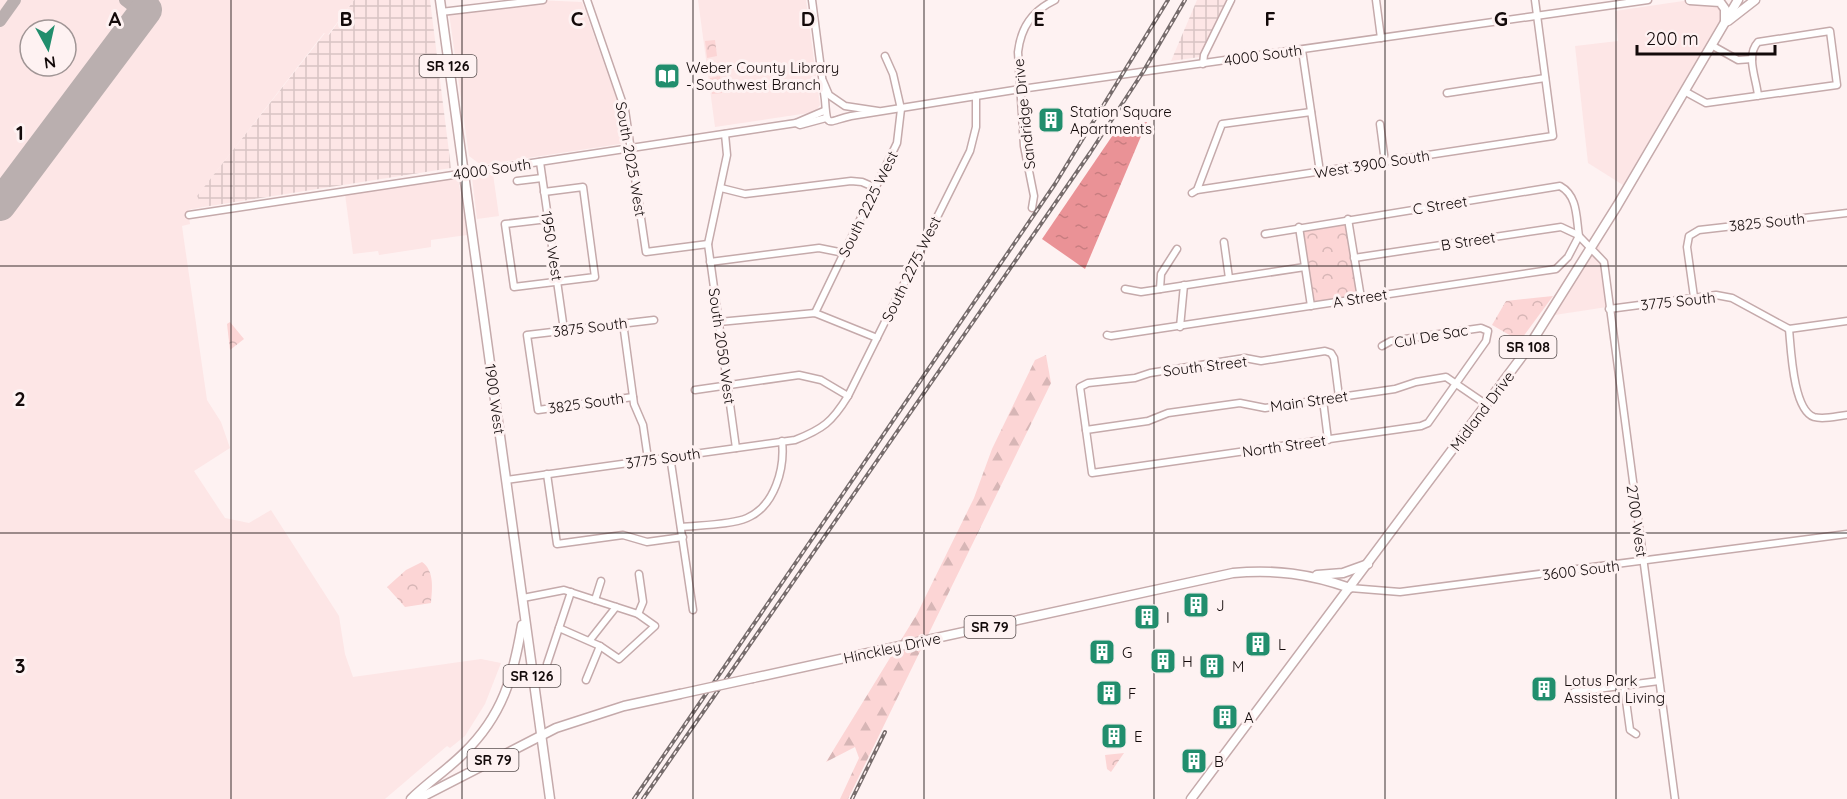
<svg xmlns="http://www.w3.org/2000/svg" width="1847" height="799" viewBox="0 0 1847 799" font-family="Quicksand,sans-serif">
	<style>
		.built { fill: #fde6e6; fill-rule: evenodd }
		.industrial { fill: url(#industrial-grid) }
		.forest { fill: url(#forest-firs) }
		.park { fill: url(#park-crowns) }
		.water { fill: url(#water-ripples) }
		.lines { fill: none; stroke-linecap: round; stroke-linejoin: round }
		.taxiway { stroke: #baafaf; stroke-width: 12 }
		.runway { stroke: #baafaf; stroke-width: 32 }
		.minor-casing { stroke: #c5aaab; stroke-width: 9 }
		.major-casing { stroke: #c5aaab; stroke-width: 11 }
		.minor { stroke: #fff; stroke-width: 6 }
		.major { stroke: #fff; stroke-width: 8 }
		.rail-casing { stroke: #766c6c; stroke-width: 4 }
		.rail { stroke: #fef2f2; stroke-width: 1.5; stroke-dasharray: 4.5; stroke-linecap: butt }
		.major-bridge-casing { stroke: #c5aaab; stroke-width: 11; stroke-linecap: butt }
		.major-bridge { stroke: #fff; stroke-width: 8 }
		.grid { fill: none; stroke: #130a0a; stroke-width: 1.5; stroke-opacity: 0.55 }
		.labels { text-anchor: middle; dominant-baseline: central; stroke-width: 6; stroke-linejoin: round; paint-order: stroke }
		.shield { fill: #fef2f2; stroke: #5a5050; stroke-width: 1.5 }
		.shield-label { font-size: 14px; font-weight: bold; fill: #130a0a }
		.street-label { font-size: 15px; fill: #130a0a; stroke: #fef2f2 }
		.poi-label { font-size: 15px; fill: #130a0a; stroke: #fef2f2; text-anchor: start }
		.grid-label { font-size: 20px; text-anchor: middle; font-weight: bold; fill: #130a0a; stroke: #fef2f2; stroke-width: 6; stroke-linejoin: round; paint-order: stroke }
	</style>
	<defs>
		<pattern id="industrial-grid" width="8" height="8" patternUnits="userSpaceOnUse" patternTransform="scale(1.5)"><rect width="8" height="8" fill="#fde6e6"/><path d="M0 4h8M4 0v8" fill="none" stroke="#d8c4c4"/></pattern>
		<pattern id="forest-firs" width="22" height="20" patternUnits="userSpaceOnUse" patternTransform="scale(1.5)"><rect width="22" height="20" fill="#fcd5d5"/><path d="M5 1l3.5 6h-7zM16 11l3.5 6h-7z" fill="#d7b6b6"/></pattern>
		<pattern id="park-crowns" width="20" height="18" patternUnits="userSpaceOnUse" patternTransform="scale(1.5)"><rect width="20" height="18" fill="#fcd5d5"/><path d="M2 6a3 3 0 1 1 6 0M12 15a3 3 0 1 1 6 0" fill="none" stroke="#d7b6b6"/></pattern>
		<pattern id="water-ripples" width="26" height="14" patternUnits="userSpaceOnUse" patternTransform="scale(1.5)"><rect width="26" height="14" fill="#ea9296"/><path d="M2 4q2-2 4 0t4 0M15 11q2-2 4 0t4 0" fill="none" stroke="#c87d80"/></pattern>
	</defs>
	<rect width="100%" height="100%" fill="#fef2f2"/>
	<g class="built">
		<path d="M0 0H354L328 35 324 33 198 195 203 207 188 210 190 224 182 226 207 400 221 422 230 448 194 471 225 518 249 523 271 510 339 616 345 654 353 677 481 659 501 663 485 704 465 736 450 748 447 746 385 799H0ZM30 30H66V66H30Z"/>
		<path d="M536 0 582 2 620 108 626 143 481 165 469 156 449 13Z"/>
		<path d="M698 0H806L820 105 815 112 715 127Z"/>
		<path d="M1690 0H1720L1727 8 1623 185 1588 163 1575 46 1618 41 1615 11Z"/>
		<path d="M493 174 499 216 477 219 472 178Z"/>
		<path d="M458 178 467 235 431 240V247L379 255 378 251 353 254 345 194Z"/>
		<path d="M1599 241 1607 307 1548 316Z"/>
	</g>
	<g class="industrial">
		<path d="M354 0H430L451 168 203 207 197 196 325 33 329 35Z"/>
		<path d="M1197 0H1228L1200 57 1171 61Z"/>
	</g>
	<path class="forest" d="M1046 355 1051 383 848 799H840L859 758 855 747 826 762 917 614 974 498 992 449 1035 360Z"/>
	<g class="park">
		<path d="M715 40 717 56 707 58 705 41Z"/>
		<path d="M720 76 722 93 712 94 710 78Z"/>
		<path d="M1348 222 1359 297 1312 303 1301 229Z"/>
		<path d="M1553 296 1520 341 1492 325 1506 301Z"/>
		<path d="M230 322 244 339 230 350 227 324Z"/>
		<path d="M422 562C435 571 432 590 431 603L405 607 387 587 406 570Z"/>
		<path d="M1124 753 1111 772 1107 769 1105 755Z"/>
	</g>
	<path class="water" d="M1147 122 1085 269 1042 239 1119 126Z"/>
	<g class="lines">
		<g class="taxiway">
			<path d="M125 0 143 14"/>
			<path d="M0 21 15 0"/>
		</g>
		<path class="runway" d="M0 205 146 10"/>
		<g class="minor-casing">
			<g id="minor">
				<path d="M587 0 625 110 646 252 708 244"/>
				<path d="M812 0 825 100C827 130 827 121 851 116L1014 90 1648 0"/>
				<path d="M1376 0 1381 38"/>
				<path d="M441 12 543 0"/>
				<path d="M1713 46 1738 60 1752 59"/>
				<path d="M1302 50 1320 172"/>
				<path d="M1203 64 1204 55 1231 0"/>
				<path d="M823 81 829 95 845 106 878 111"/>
				<path d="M1686 92 1706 103 1837 85 1830 31 1758 42C1745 56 1757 80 1758 96"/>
				<path d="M1447 93 1545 78"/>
				<path d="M796 123 800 125 826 118"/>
				<path d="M1380 124 1385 162"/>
				<path d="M725 134 727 155 708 244 736 448"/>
				<path d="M540 162 564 330"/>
				<path d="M517 181 542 178"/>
				<path d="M721 188 745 194 851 181 862 182 876 188"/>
				<path d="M1197 190 1222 124 1311 112"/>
				<path d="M544 192 583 187 595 277 514 287 505 224 548 219"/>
				<path d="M1192 193 1197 190 1553 136 1535 0"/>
				<path d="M1032 208 1034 196 1024 146 1018 52C1021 27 1032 11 1055 0"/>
				<path d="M189 215 796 123 824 111"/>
				<path d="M1348 219 1361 298"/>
				<path d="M1299 227 1311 306"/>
				<path d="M1265 234 1560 186C1578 196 1576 217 1579 236"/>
				<path d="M1224 242 1229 278"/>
				<path d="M1354 258 1561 227 1578 235"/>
				<path d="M710 262 819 248 844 253"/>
				<path d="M1125 289 1141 292 1305 267"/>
				<path d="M1160 289 1161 274 1177 249"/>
				<path d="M1694 297 1687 247 1689 236 1699 230 1847 213"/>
				<path d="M1609 309 1716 295 1732 298 1789 329 1847 321"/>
				<path d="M815 313 897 143 901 109 893 74 885 56"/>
				<path d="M719 322 815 313 877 338"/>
				<path d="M623 323 634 404 643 425 648 459"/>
				<path d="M1180 327 1184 285"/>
				<path d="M1789 329C1791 349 1793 410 1814 417 1824 420 1837 416 1847 415"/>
				<path d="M1107 335 1111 336 1556 269 1568 257 1579 236 1604 262 1675 799"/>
				<path d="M695 390 799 375 821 380 848 396"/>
				<path d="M633 397 538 410 527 335 654 320"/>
				<path d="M1339 397 1334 358 1331 353 1325 351 1261 361 1245 358 1150 373 1135 378 1088 383 1080 387 1092 473 1421 426 1428 423 1486 341 1488 331 1481 328 1391 341 1382 346"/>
				<path d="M1323 400 1328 440"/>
				<path d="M1086 430 1148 421 1168 413 1240 403 1265 408 1395 389 1416 382 1446 377 1487 405"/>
				<path d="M670 456 693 610"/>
				<path d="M547 474 557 544 623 535 647 542 683 537"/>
				<path d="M506 480 795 440C823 429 832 422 848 396L970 151 976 127V96"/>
				<path d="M681 527C699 525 731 525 747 518 775 506 785 468 782 441"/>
				<path d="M1350 588 1400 592 1847 534"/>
				<path d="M523 598 564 590 638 614 655 626 619 659 600 646 559 628"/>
				<path d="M595 600 601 581"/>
				<path d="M638 614 643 602 639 574"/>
				<path d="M590 640 616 607"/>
				<path d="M547 664 571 592"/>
				<path d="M586 680 600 646"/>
				<path d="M1624 686 1630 730 1636 734"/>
				<path d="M1574 692 1659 681"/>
			</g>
		</g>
		<g class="major-casing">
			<g id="major">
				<path d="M440 0 550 799"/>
				<path d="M1690 0 1720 2 1725 9V22"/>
				<path d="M1728 21 1755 0"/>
				<path d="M1317 575 1343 573 1368 564"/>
				<path d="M753 678 1233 573C1275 569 1310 574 1350 588"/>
				<path d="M411 799C427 783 447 770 464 753 503 715 513 677 522 625"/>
				<path d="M418 799 556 728 624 706 680 694"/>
				<path d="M1191 799 1526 351 1617 206 1738 0"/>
			</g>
		</g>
		<use href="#minor" class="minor"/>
		<use href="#major" class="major"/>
		<g class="rail-casing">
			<g id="rail">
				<path d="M634 799 1055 184 1168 0"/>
				<path d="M643 799 1090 153 1143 72 1185 0"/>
				<path d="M852 799 885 732"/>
			</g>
		</g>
		<use href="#rail" class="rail"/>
		<g class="major-bridge-casing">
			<path id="major-bridge" d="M680 694 753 678"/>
		</g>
		<use href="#major-bridge" class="major-bridge"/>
	</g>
	<path class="grid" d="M231 0V799M462 0V799M693 0V799M924 0V799M1154 0V799M1385 0V799M1616 0V799M0 266H1847M0 533H1847"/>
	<defs>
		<g id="library-square" transform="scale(1.35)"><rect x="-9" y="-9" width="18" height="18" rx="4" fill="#218e6d" stroke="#fef2f2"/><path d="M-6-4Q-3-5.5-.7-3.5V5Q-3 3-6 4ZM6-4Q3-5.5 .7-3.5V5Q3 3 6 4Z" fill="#fff"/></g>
		<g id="building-square" transform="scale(1.35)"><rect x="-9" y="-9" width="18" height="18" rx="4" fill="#218e6d" stroke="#fef2f2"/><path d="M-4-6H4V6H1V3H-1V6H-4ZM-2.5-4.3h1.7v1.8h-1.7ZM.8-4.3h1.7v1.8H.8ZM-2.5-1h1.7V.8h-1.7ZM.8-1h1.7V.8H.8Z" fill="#fff"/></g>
	</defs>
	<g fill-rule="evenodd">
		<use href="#library-square" x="667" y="76"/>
		<use href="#building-square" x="1051" y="120"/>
		<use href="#building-square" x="1196" y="605"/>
		<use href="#building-square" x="1147" y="617"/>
		<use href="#building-square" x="1258" y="644"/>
		<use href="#building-square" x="1102" y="652"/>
		<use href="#building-square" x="1163" y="661"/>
		<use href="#building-square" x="1212" y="666"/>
		<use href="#building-square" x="1544" y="689"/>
		<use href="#building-square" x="1109" y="693"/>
		<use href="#building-square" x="1225" y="717"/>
		<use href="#building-square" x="1114" y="736"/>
		<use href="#building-square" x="1194" y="761"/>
	</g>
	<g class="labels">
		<g class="shield">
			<rect x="419.5" y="55" width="57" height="22" rx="4.5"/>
			<rect x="1499.5" y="336" width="57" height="22" rx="4.5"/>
			<rect x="964.5" y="616" width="51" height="22" rx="4.5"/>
			<rect x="503.5" y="665" width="57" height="22" rx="4.5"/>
			<rect x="467.5" y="749" width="51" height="22" rx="4.5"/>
		</g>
		<g class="shield-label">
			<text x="448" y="66">SR 126</text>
			<text x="1528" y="347">SR 108</text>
			<text x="990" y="627">SR 79</text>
			<text x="532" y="676">SR 126</text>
			<text x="493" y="760">SR 79</text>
		</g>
		<g class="street-label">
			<text transform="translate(1263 55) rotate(-8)">4000 South</text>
			<text transform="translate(1024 114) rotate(-96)">Sandridge Drive</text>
			<text transform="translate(631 159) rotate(80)">South 2025 West</text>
			<text transform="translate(1372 164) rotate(-9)">West 3900 South</text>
			<text transform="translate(492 169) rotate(-8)">4000 South</text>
			<text transform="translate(868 204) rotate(-64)">South 2225 West</text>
			<text transform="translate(1440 205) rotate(-9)">C Street</text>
			<text transform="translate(1767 222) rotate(-6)">3825 South</text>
			<text transform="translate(1468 241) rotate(-9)">B Street</text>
			<text transform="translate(552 246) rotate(81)">1950 West</text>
			<text transform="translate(911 269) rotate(-64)">South 2275 West</text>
			<text transform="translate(1360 298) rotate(-9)">A Street</text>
			<text transform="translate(1678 301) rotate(-6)">3775 South</text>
			<text transform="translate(590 327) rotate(-7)">3875 South</text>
			<text transform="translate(1431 336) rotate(-10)">Cul De Sac</text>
			<text transform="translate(722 346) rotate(82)">South 2050 West</text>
			<text transform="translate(1205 366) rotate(-7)">South Street</text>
			<text transform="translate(495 399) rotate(82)">1900 West</text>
			<text transform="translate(1309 401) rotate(-8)">Main Street</text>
			<text transform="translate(586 403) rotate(-8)">3825 South</text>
			<text transform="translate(1482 411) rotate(-53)">Midland Drive</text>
			<text transform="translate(1284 446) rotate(-8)">North Street</text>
			<text transform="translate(663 458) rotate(-8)">3775 South</text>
			<text transform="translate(1637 521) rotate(82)">2700 West</text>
			<text transform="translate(1581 570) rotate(-7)">3600 South</text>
			<text transform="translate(892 648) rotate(-12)">Hinckley Drive</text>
		</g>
		<g class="poi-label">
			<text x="686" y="67">Weber County Library<tspan x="686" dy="17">- Southwest Branch</tspan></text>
			<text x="1070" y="111">Station Square<tspan x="1070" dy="17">Apartments</tspan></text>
			<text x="1216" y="605">J</text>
			<text x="1166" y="617">I</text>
			<text x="1278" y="644">L</text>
			<text x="1122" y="652">G</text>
			<text x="1182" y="661">H</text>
			<text x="1232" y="666">M</text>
			<text x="1564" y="680">Lotus Park<tspan x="1564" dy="17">Assisted Living</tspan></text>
			<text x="1128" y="693">F</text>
			<text x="1244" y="717">A</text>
			<text x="1134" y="736">E</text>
			<text x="1214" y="761">B</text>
		</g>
	</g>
	<g class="grid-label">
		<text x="115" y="26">A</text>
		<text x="346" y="26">B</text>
		<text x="577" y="26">C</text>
		<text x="808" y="26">D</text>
		<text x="1039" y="26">E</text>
		<text x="1270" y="26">F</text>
		<text x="1501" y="26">G</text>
		<text x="20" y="140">1</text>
		<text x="20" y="406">2</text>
		<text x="20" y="673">3</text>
	</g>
	<g transform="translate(48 48) rotate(172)"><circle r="28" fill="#fef2f2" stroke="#a09595" stroke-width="1.5"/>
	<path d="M0-4.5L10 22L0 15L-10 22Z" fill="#218e6d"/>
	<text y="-9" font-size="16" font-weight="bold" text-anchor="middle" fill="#130a0a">N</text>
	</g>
	<path d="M1637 45v9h138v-9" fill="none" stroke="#130a0a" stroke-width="3"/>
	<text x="1646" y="45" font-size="18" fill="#130a0a" stroke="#fef2f2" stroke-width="4.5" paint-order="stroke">200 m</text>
</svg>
